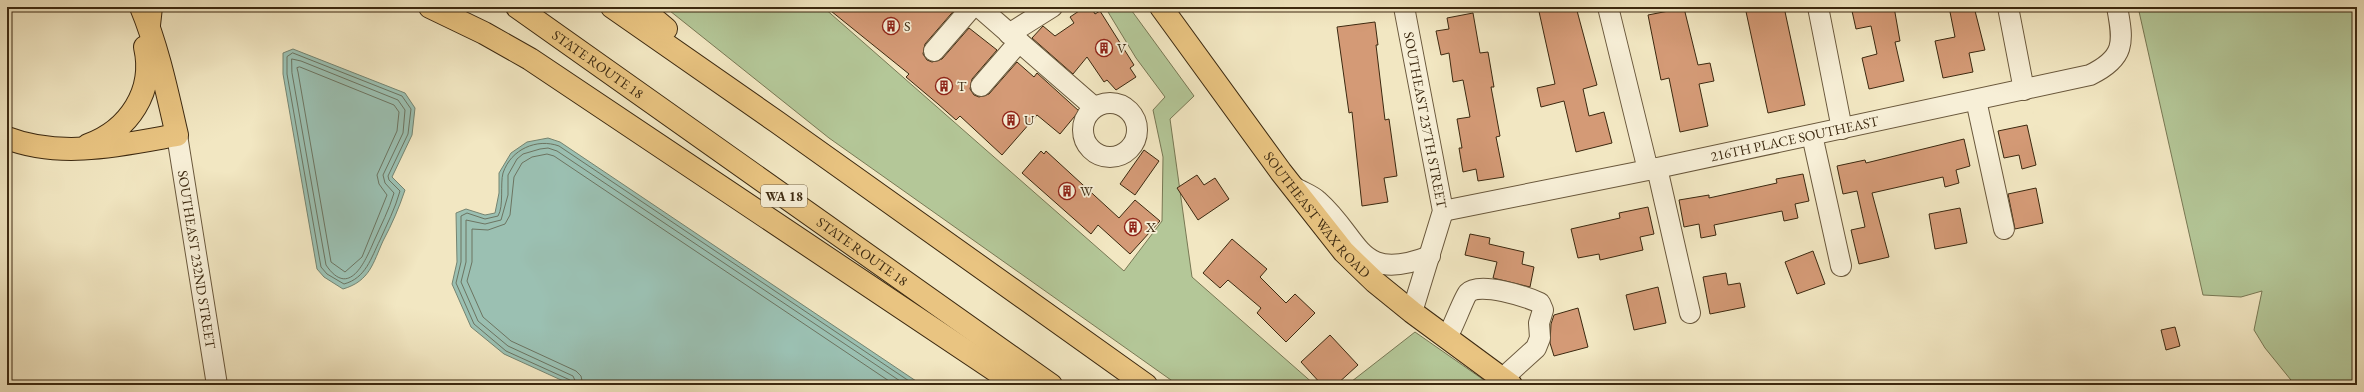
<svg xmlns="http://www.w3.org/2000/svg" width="2364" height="392" viewBox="0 0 2364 392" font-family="'EB Garamond',serif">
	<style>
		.green { fill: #b4c798; stroke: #787854 }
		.water { fill: #9bc0b2; stroke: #758471 }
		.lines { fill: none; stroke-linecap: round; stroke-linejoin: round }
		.shore { stroke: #6c7461; stroke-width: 1 }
		.building { fill: #d49a76; stroke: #3c2910 }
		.minor-casing { stroke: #6a583c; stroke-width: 22 }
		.major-casing { stroke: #3c2910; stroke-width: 24 }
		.highway-casing { stroke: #3c2910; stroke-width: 24 }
		.minor { stroke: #f7efd7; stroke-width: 20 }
		.major { stroke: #e9c481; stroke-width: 22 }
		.highway { stroke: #e9c481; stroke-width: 22 }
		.labels { text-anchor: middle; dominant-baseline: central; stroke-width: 3.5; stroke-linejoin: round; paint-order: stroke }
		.shield { fill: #f7efd7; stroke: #74644c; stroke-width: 1 }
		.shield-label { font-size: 13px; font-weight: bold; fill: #3c2910 }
		.poi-label { font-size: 14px; fill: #3c2910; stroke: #f7efd7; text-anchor: start }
		.street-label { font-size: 14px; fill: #3c2910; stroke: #f7efd7 }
	</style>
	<rect width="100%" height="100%" fill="#f2e7c2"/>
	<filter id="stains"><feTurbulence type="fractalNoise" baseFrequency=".005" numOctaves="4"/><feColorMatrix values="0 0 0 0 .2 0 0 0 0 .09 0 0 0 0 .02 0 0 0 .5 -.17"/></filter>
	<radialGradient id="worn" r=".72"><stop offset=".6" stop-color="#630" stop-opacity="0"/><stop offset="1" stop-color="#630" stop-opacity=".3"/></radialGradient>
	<g class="green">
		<path d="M665 7H823L1124 271 1162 221 1163 157 1153 110 1165 97 1136 58 1105 7H1129L1194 96 1170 119 1192 277 1315 385H1178L829 138Z"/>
		<path d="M2138 7H2357V385H2295L2265 348 2254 330 2262 291 2241 297 2203 295Z"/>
		<path d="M1415 332 1491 385H1347Z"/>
	</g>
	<g class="water">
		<path d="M293 49 405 93 415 108 412 135 392 177 405 190C399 208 392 224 383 241 373 263 370 281 343 289L324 277 317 269 283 74V53Z"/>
		<path d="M548 138 560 142 922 385H572L504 354 471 327 452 284 457 262 456 213 466 209 485 215 495 213 499 193V173L511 153 527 142Z"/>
	</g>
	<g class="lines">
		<g class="shore">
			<path d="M293 53 402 96 411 109 408 134 388 176 389 180 400 191C395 209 387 224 380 240 371 258 366 278 344 284L327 274 321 267 287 74V57Z"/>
			<path d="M292 59 301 61 398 100 405 110 403 133 383 175 385 183 394 193C389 210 381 225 374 241 365 262 349 299 326 265L292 73Z"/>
			<path d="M300 67 394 105 399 112 397 131 377 175 379 184 387 195 362 257 345 272 331 262 298 72 297 68Z"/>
			<path d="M572 385 570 380 506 351 474 324 456 283 461 262V216L467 213 485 219 498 216C504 206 500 184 503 173 511 149 537 138 559 146L915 385"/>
			<path d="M577 385 573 376 508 346 478 321 461 282 466 262V220L485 224 501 220 508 195V175L517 159 523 154 540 149 548 148 557 151 906 385"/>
			<path d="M583 385 581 376 576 371 511 341 483 317 467 281 472 262V229L488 230 505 224 510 215 514 177 522 163 532 157 547 154 554 156 895 385"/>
		</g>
	</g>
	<g class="building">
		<path d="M826 7H957L925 44 923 54 927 60 932 62 942 59 969 28 997 50 972 79 970 89 974 95 979 97 989 94 1017 62 1034 77 1037 73 1079 111 1060 134 1037 115 1002 155 960 116 956 120 938 104 906 77 909 74Z"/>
		<path d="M1085 7H1091L1095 14 1100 11 1134 65 1130 68 1136 77 1116 90 1107 80 1104 82 1087 57 1073 74 1032 38 1043 26 1055 36 1074 23 1070 17Z"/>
		<path d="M1538 7H1576L1597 85 1583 89 1589 116 1604 112 1612 143 1576 152 1564 101 1541 107 1537 88 1555 84Z"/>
		<path d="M1745 7H1784L1805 105 1768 113Z"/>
		<path d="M1872 7H1894L1900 41 1895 42 1904 81 1869 89 1862 58 1877 54 1871 26 1856 29 1852 11Z"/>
		<path d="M1949 7H1974L1985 50 1969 53 1973 72 1943 78 1935 41 1955 37Z"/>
		<path d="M1684 8 1698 65 1710 63 1714 81 1699 84 1708 126 1680 132 1669 78 1661 80 1648 15Z"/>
		<path d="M1473 13 1480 53 1488 52 1494 87H1491L1500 136 1496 137 1504 177 1478 181 1476 169 1463 172 1459 148H1462L1457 119 1470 117 1463 80 1453 82 1449 53 1441 55 1436 31 1449 29 1447 18Z"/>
		<path d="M1375 22 1378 45H1376L1385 120 1389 119 1397 176 1384 178 1388 202 1362 206 1352 112 1349 113 1337 27Z"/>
		<path d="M2027 125 2036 165 2022 169 2019 155 2004 158 1998 131Z"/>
		<path d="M1964 139 1970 166 1956 170 1959 183 1945 187 1943 177 1872 193 1889 257 1859 264 1851 230 1865 227 1857 191 1843 194 1837 166 1865 160 1866 163Z"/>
		<path d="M1144 150 1159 161 1135 195 1120 184Z"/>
		<path d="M1041 151 1044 154 1046 151 1119 218 1135 200 1160 221 1130 254 1098 225 1091 234 1022 173Z"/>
		<path d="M1803 174 1809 201 1795 204 1798 218 1784 221 1782 211 1714 225 1716 235 1701 238 1699 224 1684 227 1679 200 1709 195V198L1777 183 1776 179Z"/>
		<path d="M1197 175 1204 185 1215 178 1229 199 1198 220 1177 188Z"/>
		<path d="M2036 188 2043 223 2015 229 2008 194Z"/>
		<path d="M1648 207 1654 234 1640 237 1643 250 1600 260 1599 254 1578 258 1571 229 1620 218 1619 213Z"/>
		<path d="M1960 208 1967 243 1935 249 1929 214Z"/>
		<path d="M1470 234 1490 238 1489 244 1524 252 1522 264 1534 267 1530 287 1493 278 1497 262 1465 255Z"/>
		<path d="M1232 239 1267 269 1260 277 1286 303 1295 294 1315 313 1286 342 1257 313 1261 308 1228 280 1220 288 1203 273Z"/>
		<path d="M1813 251 1825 284 1797 294 1785 262Z"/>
		<path d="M1726 273 1728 285 1740 283 1745 307 1710 314 1703 277Z"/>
		<path d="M1658 287 1666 323 1634 330 1626 295Z"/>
		<path d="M1578 308 1588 347 1554 356 1550 343 1551 324 1554 315Z"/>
		<path d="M2175 327 2180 346 2166 350 2161 330Z"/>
		<path d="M1330 335 1358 365 1336 385H1322L1301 362Z"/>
	</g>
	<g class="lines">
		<g class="minor-casing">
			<g id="minor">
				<path d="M979 7 1094 107"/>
				<path id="s1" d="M1404 7 1443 211 1412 312"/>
				<path d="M1608 7 1648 170"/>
				<path d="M1818 7 1842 129"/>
				<path d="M2008 7 2024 90"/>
				<path d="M1009 34 1052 7"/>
				<path d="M934 51 972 7"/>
				<path d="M981 86 1019 42"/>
				<path d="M1976 100 2004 229"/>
				<circle cx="1110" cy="130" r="27"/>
				<path id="s2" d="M177 135 217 385"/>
				<path d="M1812 135 1841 266"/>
				<path d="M1657 168 1690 313"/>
				<path d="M1294 187C1302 192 1312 195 1318 201 1362 240 1357 284 1430 256"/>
				<path id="s3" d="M1443 211 1648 170 2090 75C2125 58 2124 43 2117 7"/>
				<path d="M1447 337C1453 328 1464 297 1468 293 1479 281 1527 297 1540 303L1543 310 1539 323 1540 338 1536 348 1502 379"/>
			</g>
		</g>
		<g class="major-casing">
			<g id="major">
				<path id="s4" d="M1161 7 1281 172 1344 252 1375 282 1412 312 1511 385"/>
				<path d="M7 138C61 159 121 145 177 135 167 92 158 48 141 7"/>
				<path d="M88 145C129 130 155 91 145 47"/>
			</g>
		</g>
		<g class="highway-casing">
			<g id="highway">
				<path d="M430 7 484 33 530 59 1017 385"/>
				<path id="s5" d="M517 7 1051 385"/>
				<path d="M612 7 777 122 1146 385"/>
				<path d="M640 7 666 29"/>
				<path d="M149 25 151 7"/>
			</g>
		</g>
		<use href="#minor" class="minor"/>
		<use href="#major" class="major"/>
		<use href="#highway" class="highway"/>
	</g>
	<defs>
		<g id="building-ring" transform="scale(0.9)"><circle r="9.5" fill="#f7efd7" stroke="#8f2418" stroke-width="1.5"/><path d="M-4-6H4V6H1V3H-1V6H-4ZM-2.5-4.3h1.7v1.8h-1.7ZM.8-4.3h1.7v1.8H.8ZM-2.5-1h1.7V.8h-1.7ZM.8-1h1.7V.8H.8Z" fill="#8f2418"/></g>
	</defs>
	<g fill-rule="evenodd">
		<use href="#building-ring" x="891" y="26"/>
		<use href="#building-ring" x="1104" y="48"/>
		<use href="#building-ring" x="944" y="86"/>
		<use href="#building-ring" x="1011" y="120"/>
		<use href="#building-ring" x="1067" y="191"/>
		<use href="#building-ring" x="1133" y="227"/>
	</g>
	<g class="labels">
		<rect class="shield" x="761" y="185" width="46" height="22" rx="3"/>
		<g class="shield-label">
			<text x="784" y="196">WA 18</text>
		</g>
		<g class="poi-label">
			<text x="904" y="26">S</text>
			<text x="1117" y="48">V</text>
			<text x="957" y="86">T</text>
			<text x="1024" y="120">U</text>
			<text x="1080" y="191">W</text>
			<text x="1146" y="227">X</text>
		</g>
		<g class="street-label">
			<text stroke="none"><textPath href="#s5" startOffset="99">STATE ROUTE 18</textPath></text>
			<text stroke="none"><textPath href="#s1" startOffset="115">SOUTHEAST 237TH STREET</textPath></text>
			<text stroke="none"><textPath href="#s3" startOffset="359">216TH PLACE SOUTHEAST</textPath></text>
			<text stroke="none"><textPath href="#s4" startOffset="260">SOUTHEAST WAX ROAD</textPath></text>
			<text stroke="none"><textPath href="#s5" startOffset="423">STATE ROUTE 18</textPath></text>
			<text stroke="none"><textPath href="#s2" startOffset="126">SOUTHEAST 232ND STREET</textPath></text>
		</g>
	</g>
	<rect width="2364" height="392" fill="none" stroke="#f2e7c2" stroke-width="24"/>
	<rect x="8" y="8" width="2348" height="376" fill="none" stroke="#3c2910" stroke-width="2"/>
	<rect x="12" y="12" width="2340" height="368" fill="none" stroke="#3c2910"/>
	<rect width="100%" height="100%" filter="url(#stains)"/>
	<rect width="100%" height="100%" fill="url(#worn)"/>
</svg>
